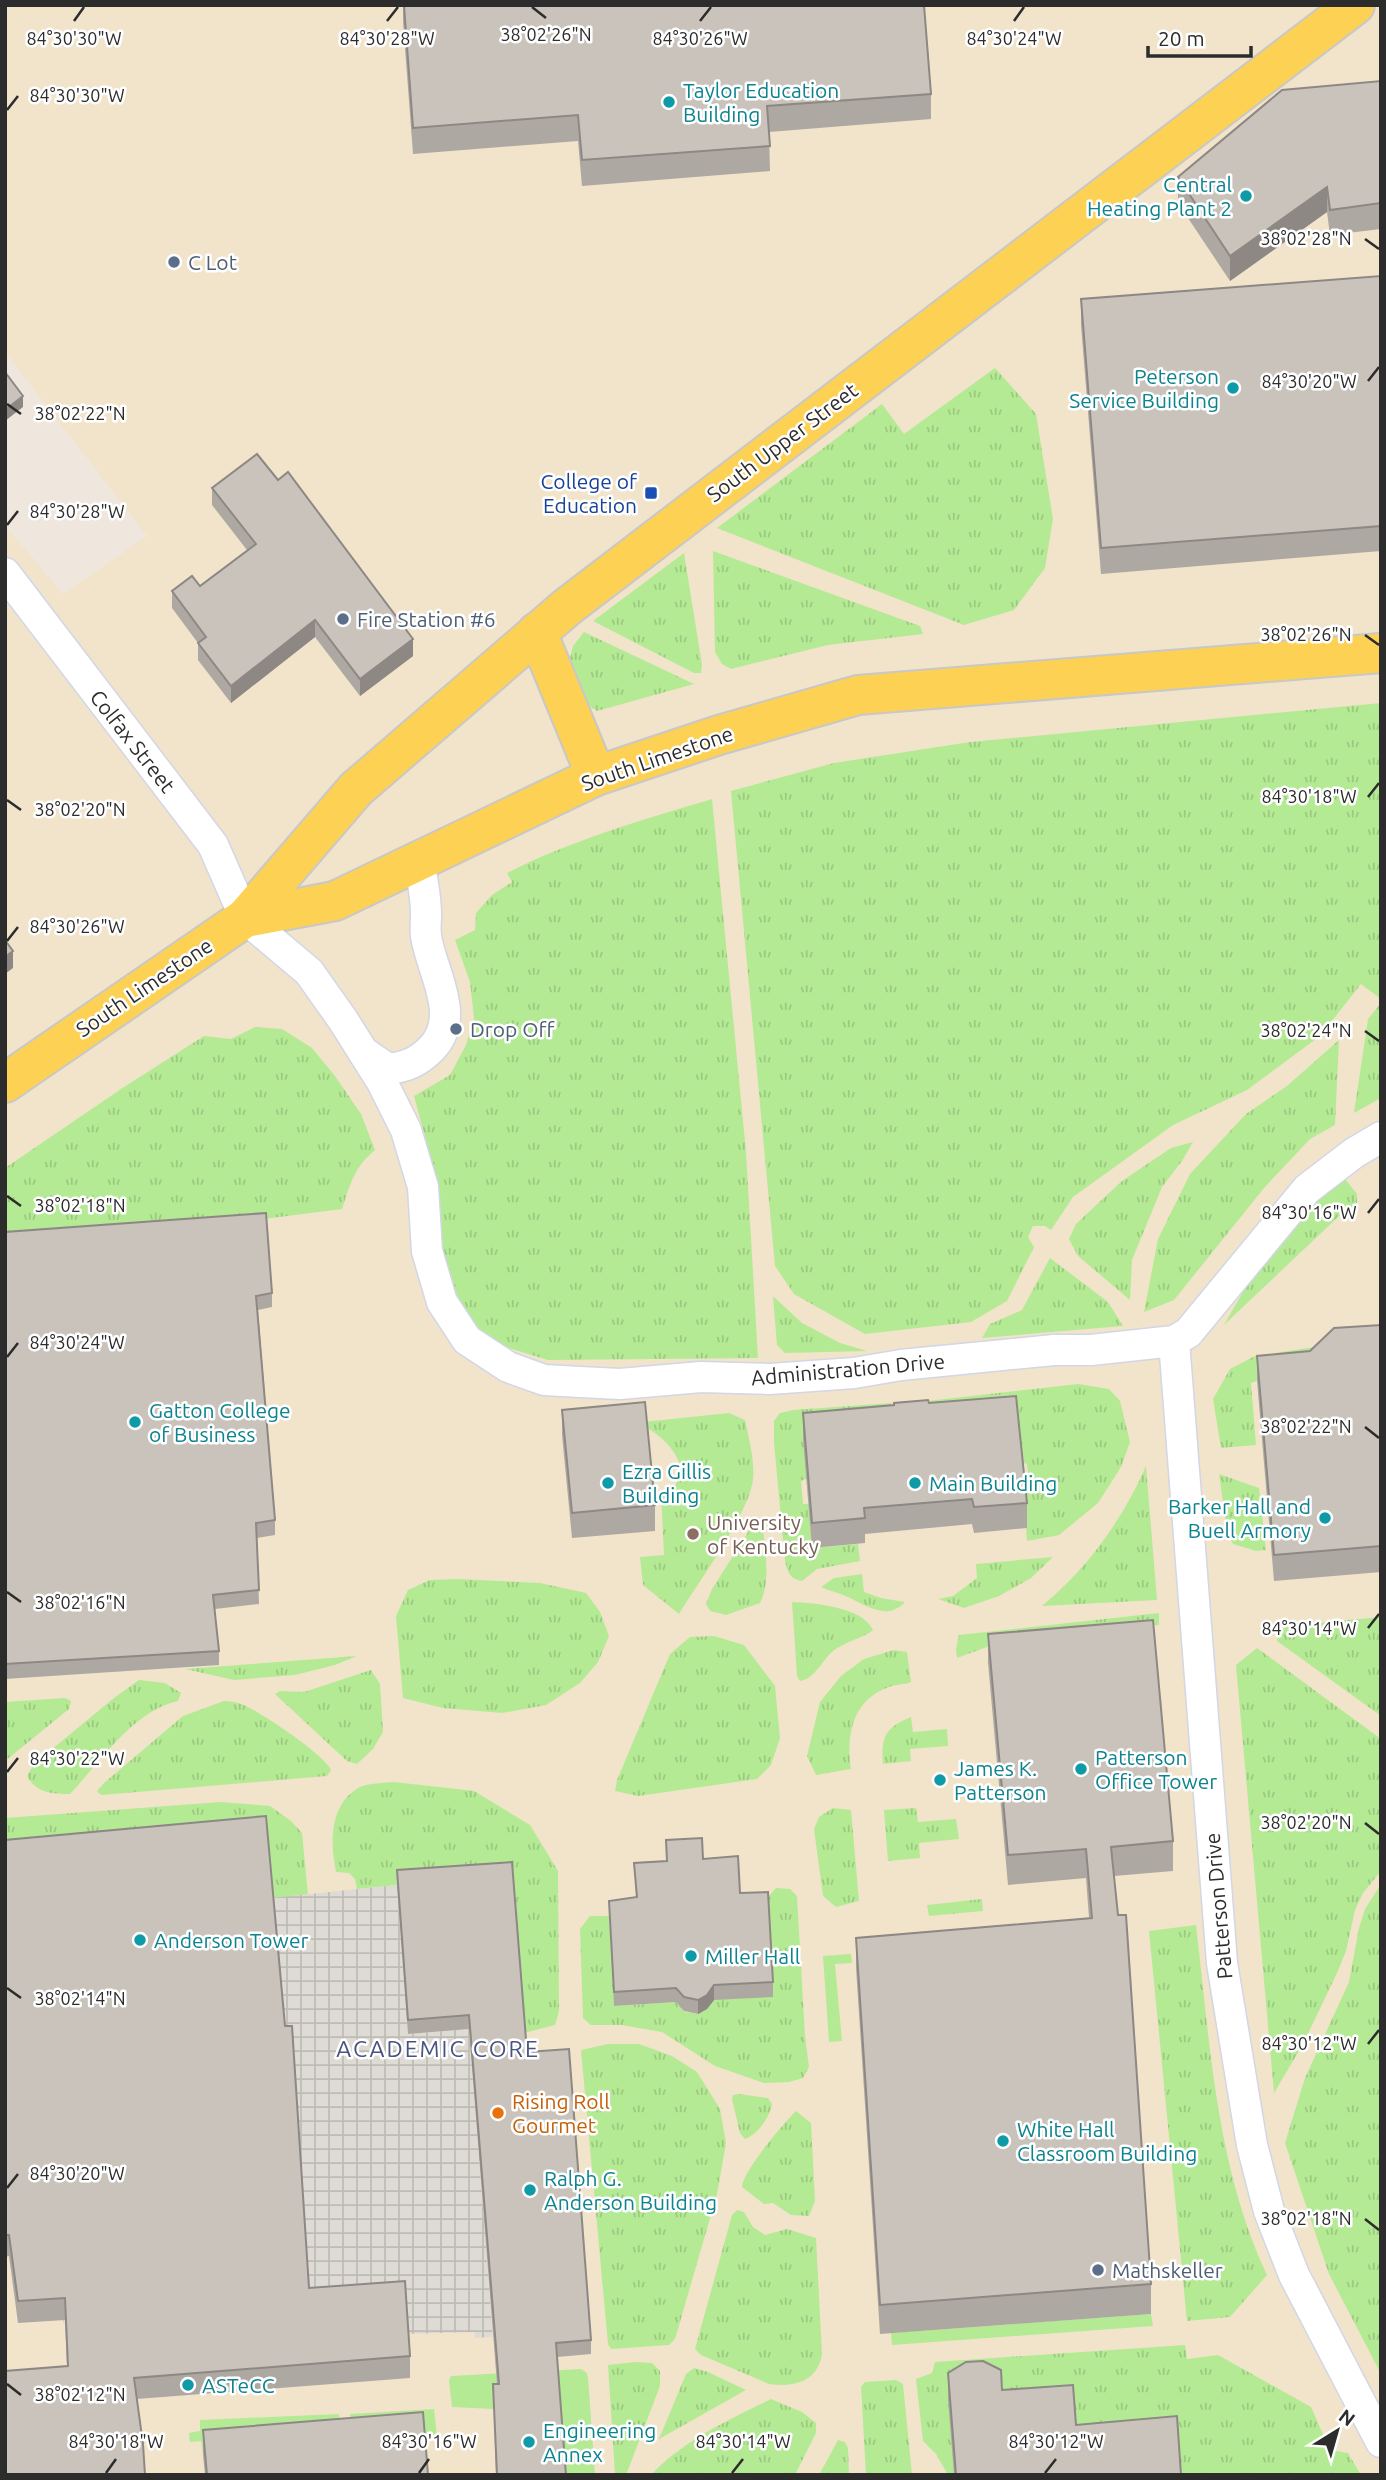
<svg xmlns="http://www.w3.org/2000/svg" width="1386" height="2480" viewBox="0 0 1386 2480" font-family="Ubuntu,sans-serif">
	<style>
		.education { fill: #f1e4cb }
		.grass { fill: url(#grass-tufts) }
		.garden { fill: #b4ea94 }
		.plaza { fill: url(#plaza-grid) }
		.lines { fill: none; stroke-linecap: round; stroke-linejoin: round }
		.street-casing { stroke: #d2d6e5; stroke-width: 33 }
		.primary-casing { stroke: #c8c8c8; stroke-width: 42 }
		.street { stroke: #fff; stroke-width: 30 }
		.primary { stroke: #fdd153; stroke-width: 38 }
		.wall { fill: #aea8a2 }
		.shaded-wall { fill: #8d8884 }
		.building { fill: #cac3bc; stroke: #8d8884; stroke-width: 2 }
		.ticks { fill: none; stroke: #2c2c2c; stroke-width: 2.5 }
		.culture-dot { fill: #0f9aa8; stroke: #fff; stroke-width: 2.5 }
		.service-dot { fill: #5c6f8a; stroke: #fff; stroke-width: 2.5 }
		.transit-dot { fill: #1a4fb4; stroke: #fff; stroke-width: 2.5 }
		.education-dot { fill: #8d6e63; stroke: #fff; stroke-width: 2.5 }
		.food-dot { fill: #e8710a; stroke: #fff; stroke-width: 2.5 }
		.labels { text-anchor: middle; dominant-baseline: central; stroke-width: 5; stroke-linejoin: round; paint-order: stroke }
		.culture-label { font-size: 21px; fill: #0d838f; stroke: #fff; text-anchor: start }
		.service-label { font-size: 21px; fill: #4e5e75; stroke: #fff; text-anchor: start }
		.street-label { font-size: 21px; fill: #2c2c2c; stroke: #fff }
		.transit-label { font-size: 21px; fill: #164399; stroke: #fff; text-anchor: end }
		.education-label { font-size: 21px; fill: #785e54; stroke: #fff; text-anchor: start }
		.food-label { font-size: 21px; fill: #c56008; stroke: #fff; text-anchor: start }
		.neighbourhood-label { font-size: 23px; letter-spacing: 2px; fill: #475381; stroke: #fff }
		.ticks-label { font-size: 18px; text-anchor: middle; fill: #2c2c2c; stroke: #fff; stroke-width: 5; stroke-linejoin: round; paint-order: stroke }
	</style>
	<defs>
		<pattern id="grass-tufts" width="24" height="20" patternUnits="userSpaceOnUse" patternTransform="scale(1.75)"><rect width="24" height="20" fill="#b4ea94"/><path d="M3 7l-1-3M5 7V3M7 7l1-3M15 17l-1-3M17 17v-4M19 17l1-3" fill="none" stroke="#9bc980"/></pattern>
		<pattern id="plaza-grid" width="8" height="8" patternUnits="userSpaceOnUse" patternTransform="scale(1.75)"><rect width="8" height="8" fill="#dedad4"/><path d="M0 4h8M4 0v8" fill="none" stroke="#bfbbb6"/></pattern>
	</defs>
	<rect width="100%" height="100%" fill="#efe6dd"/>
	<path class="education" d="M5 5H1381V2475H5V525L63 594 147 536 5 352Z"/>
	<g class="grass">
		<path d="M995 368 1036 414 1053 519 1045 568 1014 610 964 625 717 528 882 404 904 434Z"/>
		<path d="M713 551 920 626 923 634 828 645 731 669 722 664 715 652Z"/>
		<path d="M684 553 702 665 701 673H694L593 621Z"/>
		<path d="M584 632 694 684 597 711 581 700 569 662 573 646Z"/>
		<path d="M1381 703V999L1361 984 1320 1036 1247 1090 1173 1125 1073 1197 1051 1230 1045 1226H1033L1028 1237 1034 1247 1007 1301 971 1322 865 1334 794 1294 775 1266 731 791 834 763 970 742Z"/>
		<path d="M712 799 746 1152 758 1358 548 1360 496 1344 467 1317 440 1256 439 1212 429 1151 414 1096 450 1075 466 1045 474 1018 470 982 455 940 475 930 476 913 492 895 512 882 507 873C572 840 642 820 712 799Z"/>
		<path d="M1381 1003V1098L1354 1113 1368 1019Z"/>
		<path d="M255 1027 282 1029 312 1048 335 1076 361 1114 375 1150C354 1167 350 1185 342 1209L5 1252V1168L124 1087 204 1036 231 1039Z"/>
		<path d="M1339 1040 1335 1125 1310 1139 1264 1188 1174 1300 1144 1312 1158 1239 1190 1174 1246 1114 1287 1086Z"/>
		<path d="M1193 1142 1182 1161 1162 1187 1132 1260 1130 1300 1078 1256 1069 1239 1076 1224 1122 1181 1171 1148Z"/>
		<path d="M1345 1179 1357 1194V1203L1338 1217 1224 1325 1251 1278 1314 1200Z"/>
		<path d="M1050 1258 1108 1302 1123 1326 982 1338 990 1324 1022 1310Z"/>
		<path d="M773 1296 802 1323 840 1343 867 1351 785 1353 777 1345Z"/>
		<path d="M1328 1345 1257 1381 1251 1383 1256 1445 1221 1448 1213 1399 1230 1369 1255 1356Z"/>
		<path d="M1078 1384 1109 1389 1120 1401 1130 1442 1121 1467 1098 1503 1059 1535 1027 1541 1023 1486H1029L1027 1464 930 1440 927 1401Z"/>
		<path d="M891 1403 895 1442 801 1481 803 1504H809L812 1548 858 1544 860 1561 817 1569 802 1581C790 1579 788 1573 785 1561L774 1443V1421L780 1413 793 1410Z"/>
		<path d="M729 1413 745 1420C749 1439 755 1461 753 1480 748 1515 699 1581 679 1614L643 1585 640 1557 664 1555 661 1493 672 1491C674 1486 679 1480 680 1475 684 1456 660 1434 645 1427L643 1422Z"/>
		<path d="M1146 1466 1157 1600 1042 1606C1087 1569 1123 1519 1146 1466Z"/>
		<path d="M1219 1474 1259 1488 1266 1550 1256 1551 1233 1544 1227 1530Z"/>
		<path d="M756 1524 763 1528C765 1552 771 1581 760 1603L726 1615 710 1611 706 1604 712 1589 752 1526Z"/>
		<path d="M1053 1557 1031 1578 999 1596 964 1608 938 1599 953 1596 977 1578 976 1564Z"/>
		<path d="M862 1574 864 1592 881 1598 905 1602C888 1621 867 1606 848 1597 839 1593 830 1591 821 1587L834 1578Z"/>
		<path d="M458 1579 540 1583 586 1593 600 1612 609 1636 598 1662 580 1683 546 1705 502 1713 443 1708 403 1698 396 1616 408 1590 430 1580Z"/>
		<path d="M792 1602C815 1603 863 1607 873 1630 864 1638 846 1641 833 1651 822 1660 815 1679 800 1681L797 1676Z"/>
		<path d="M1159 1613V1625L1025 1633 957 1658 956 1649 959 1635Z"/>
		<path d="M1381 1617V1716L1277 1641 1278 1634 1285 1626Z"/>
		<path d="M714 1636 744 1645 775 1686 780 1738 771 1765 757 1779 638 1796 615 1791 617 1780 670 1654 690 1637Z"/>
		<path d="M1257 1648 1381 1739V1871L1363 1893 1355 1910 1346 1951 1337 1973 1303 2044 1274 2093 1236 1665Z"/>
		<path d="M894 1650 907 1652 911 1682C904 1685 896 1684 889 1687 852 1700 846 1735 851 1769L816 1775 807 1756 820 1702 841 1676 864 1659Z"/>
		<path d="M357 1656 335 1665 295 1675 234 1680 185 1669Z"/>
		<path d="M371 1670 380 1684 383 1732 373 1749 357 1764 347 1761 275 1694 280 1691 304 1692Z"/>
		<path d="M139 1680 165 1683 181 1693 178 1701C133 1711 101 1761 70 1794 52 1794 36 1793 27 1776L34 1764 114 1698Z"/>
		<path d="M65 1698 71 1701 69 1709 5 1761V1702Z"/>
		<path d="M224 1701C229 1701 236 1702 241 1704 257 1709 326 1756 331 1770L327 1776 101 1795 97 1791 104 1783 183 1716Z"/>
		<path d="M911 1717 913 1732 947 1729 948 1746 910 1749 911 1761 883 1764C881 1736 885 1728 911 1717Z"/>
		<path d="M394 1782 474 1791 530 1825 558 1871 559 2011 555 2025 524 2033 397 1885 357 1889 355 1879 349 1873 336 1872C330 1842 329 1804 360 1787 369 1783 383 1783 394 1782Z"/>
		<path d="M221 1802 270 1806 291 1821 302 1833 308 1895 271 1898 5 1861V1818Z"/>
		<path d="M833 1808 851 1810 859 1901 836 1907 823 1896 814 1829 819 1817Z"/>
		<path d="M916 1808 918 1822 956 1819 959 1839 919 1843 920 1858 888 1861 884 1810Z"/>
		<path d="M1381 1884V2374L1329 2274 1285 2143 1305 2078 1349 1982 1359 1928 1365 1909Z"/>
		<path d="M776 1888 790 1889 797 1896 805 2036 809 2067 803 2078 789 2082 764 2083 715 2066 662 2032 621 2025H591L583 2018 580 1929 590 1916H609L615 2006 677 2002 685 2012 698 2014 709 2006 767 1898Z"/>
		<path d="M982 1899 983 1911 929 1916 927 1905Z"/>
		<path d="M1196 1925C1210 2043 1216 2167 1267 2275L1230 2317 1187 2321 1149 1931Z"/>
		<path d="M608 2044H639L672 2056 697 2072 720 2109 726 2143 717 2194 675 2339 669 2345 611 2349 608 2344 581 2050Z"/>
		<path d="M739 2094 768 2098 772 2104C770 2117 757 2135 745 2139L740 2133 732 2099 733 2095Z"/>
		<path d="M796 2111 811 2123 815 2201 809 2216 791 2215 773 2203 764 2204 742 2187C743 2171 783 2124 796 2111Z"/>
		<path d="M737 2210 744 2212 753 2227 765 2235 787 2229 816 2238 822 2354C818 2381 794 2388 769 2384L701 2355 695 2349 732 2215Z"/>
		<path d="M1185 2345 1187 2359 1218 2355 1311 2407 1330 2450 1348 2453 1361 2475H948L936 2454 923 2441 916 2379 932 2373 935 2362Z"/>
		<path d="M635 2362 652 2363 660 2371V2386L626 2475H615L608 2365Z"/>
		<path d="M694 2368 708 2372 746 2390 659 2439 686 2374Z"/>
		<path d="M896 2380 903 2384 912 2475H866L861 2387 865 2382Z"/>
		<path d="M771 2399 802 2412 816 2423V2433L795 2475H651C682 2441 730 2419 771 2399Z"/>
		<path d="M838 2440 845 2442 848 2448 849 2475H819Z"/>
	</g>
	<g class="garden">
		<path d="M851 1954 852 1963 835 1964 842 2041 829 2042 823 1956Z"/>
		<path d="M1151 2314 1153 2326 892 2345 891 2333Z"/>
		<path d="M581 2369 586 2372 588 2377 595 2475H566L493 2398V2409L452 2407 449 2380 451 2376Z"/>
		<path d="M434 2409 437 2437 352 2444 350 2414Z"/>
		<path d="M339 2414 341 2444 203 2455 201 2441 190 2442 189 2433 200 2431V2420Z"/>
	</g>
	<path class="plaza" d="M397 1885 408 2034 469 2029 493 2337 475 2338 474 2332 407 2334 66 2328 63 2320 88 2318 116 2057 271 1898Z"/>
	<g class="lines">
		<g class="street-casing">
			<g id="street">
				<path d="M5 573 213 845 245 918 309 972 343 1020 382 1082 406 1130 423 1187 427 1251 442 1302 467 1340 508 1367 544 1380 580 1382 620 1384 701 1377 770 1379 854 1373 901 1365 1054 1350H1091L1174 1341 1188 1333 1307 1189 1354 1153 1381 1137"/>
				<path d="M363 1052 388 1069C406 1067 418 1062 431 1049 463 1017 431 971 426 936 425 929 426 921 426 914 426 896 422 878 419 860"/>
				<path d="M1174 1341 1222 1963 1252 2145 1269 2211 1294 2275 1381 2442"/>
			</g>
		</g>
		<g class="primary-casing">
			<g id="primary">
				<path d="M537 632 596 776"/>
				<path d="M245 918 356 789 567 607 1355 5"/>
				<path d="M5 1083 245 918 335 901 596 776 719 735 858 695 1381 653"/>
			</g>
		</g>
		<use href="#street" class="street"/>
		<use href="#primary" class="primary"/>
	</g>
	<g class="wall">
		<path d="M403 5H924L931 94V119L769 132 770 171 582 186 578 141 413 154 403 22Z"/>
		<path d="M1381 81V229L1330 235 1327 212 1230 281 1178 203V177Z"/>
		<path d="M1381 276V551L1101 574 1081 325V299Z"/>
		<path d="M212 488 413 656 360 696 315 637 231 703 198 660V643L172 608V591L200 586 247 550 212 505Z"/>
		<path d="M5 1232 272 1293V1307L258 1310 275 1520V1535L257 1538 259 1604 215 1609 219 1651V1665L5 1679Z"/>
		<path d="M1381 1325V1572L1274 1581 1257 1381V1356L1310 1351Z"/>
		<path d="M929 1403 1027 1503V1528L974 1533 972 1524 865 1534V1543L812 1548 803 1439V1413Z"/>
		<path d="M562 1410 655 1505V1531L572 1538 562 1435Z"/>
		<path d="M988 1634 1173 1841V1871L1114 1876 1151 2284V2314L880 2334 856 1968V1938L1089 1918 1086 1878 1008 1885 988 1663Z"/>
		<path d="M5 1840 309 2288 410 2356V2378L137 2399 67 2366 65 2320 18 2323 9 2256 5 2257Z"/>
		<path d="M666 1840 703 1859 740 1893 773 1982V1997L714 2000 707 2009 698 2014 684 2011 676 2002 614 2006 609 1901 636 1897 634 1863 666 1861Z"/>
		<path d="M397 1870 527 2052 591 2340V2354L557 2357 566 2475H496L493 2384H497L469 2029 408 2034 397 1885Z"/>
		<path d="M948 2373 1002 2390 1181 2475H954L948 2399Z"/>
		<path d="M203 2430 428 2475H205L203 2455Z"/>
	</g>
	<g class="shaded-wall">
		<path d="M1327 187V212L1230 281V256Z"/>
		<path d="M23 396V407L5 421V410Z"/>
		<path d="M315 620V637L231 703V686Z"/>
		<path d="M413 639V656L360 696V679Z"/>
		<path d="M13 951V968L5 974V957Z"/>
		<path d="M714 1985V2000L707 2009 698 2014V2000Z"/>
	</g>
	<g class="building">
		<path d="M404 5H924L931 94 767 106 770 146 582 160 578 115 413 128Z"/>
		<path d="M1381 81V203L1330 210 1327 187 1230 256 1178 177 1282 90Z"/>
		<path d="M1381 276V526L1101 548 1081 299Z"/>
		<path d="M5 372 23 396 5 410Z"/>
		<path d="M257 454 278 480 288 472 413 639 360 679 315 620 231 686 198 643 206 637 172 591 192 576 200 586 256 544 212 488Z"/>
		<path d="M5 940 13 951 5 957Z"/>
		<path d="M266 1213 272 1293 256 1296 275 1520 256 1523 259 1590 213 1595 219 1651 5 1664V1232Z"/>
		<path d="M1381 1325V1546L1274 1555 1257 1356 1310 1351 1334 1328Z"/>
		<path d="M1016 1396 1027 1503 974 1507 972 1499 864 1508 865 1518 812 1523 803 1413 894 1405V1403L928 1400 929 1403Z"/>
		<path d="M645 1402 655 1505 572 1513 562 1410Z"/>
		<path d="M1153 1620 1173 1841 1111 1847 1118 1915H1126L1151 2284 880 2305 856 1938 1092 1918 1086 1849 1008 1855 988 1634Z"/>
		<path d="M266 1816 285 2026H292L309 2288 405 2281 410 2356 134 2378 143 2444 145 2475H5V2371L68 2366 65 2298 18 2301 9 2235H5V1840Z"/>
		<path d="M702 1838 703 1859 738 1856 740 1893 768 1892 773 1982 714 1985 707 1995 698 2000 684 1997 676 1988 614 1992 609 1901 637 1897 634 1863 667 1861 666 1840Z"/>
		<path d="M512 1862 527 2052 569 2049 591 2340 556 2343 566 2475H497L493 2384H499L469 2015 408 2020 397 1870Z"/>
		<path d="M983 2361 1001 2370 1002 2390 1073 2385 1076 2425 1177 2416 1181 2475H956L948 2373 966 2362Z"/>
		<path d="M423 2412 428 2475H207L203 2430Z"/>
	</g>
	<path class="ticks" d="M532 7 546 18M74 21 84 7M387 21 398 7M700 21 711 7M1014 21 1024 7M7 110 18 96M1365 239 1379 249M1368 381 1379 367M7 404 21 414M7 525 18 511M1365 635 1379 645M1368 797 1379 783M7 800 21 810M7 941 18 927M1365 1031 1379 1041M7 1196 21 1206M1368 1213 1379 1199M7 1357 18 1343M1365 1427 1379 1438M7 1592 21 1602M1368 1628 1379 1614M7 1772 18 1758M1365 1823 1379 1834M7 1988 21 1998M1368 2044 1379 2030M7 2188 18 2174M1365 2219 1379 2230M7 2384 21 2395M106 2473 116 2459M419 2473 429 2459M732 2473 743 2459M1045 2473 1056 2459"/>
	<g class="culture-dot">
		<circle cx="669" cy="102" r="7"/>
		<circle cx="1246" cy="196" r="7"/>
		<circle cx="1233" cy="388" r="7"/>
		<circle cx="135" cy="1422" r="7"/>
		<circle cx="608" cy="1483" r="7"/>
		<circle cx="915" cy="1483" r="7"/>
		<circle cx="1325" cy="1518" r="7"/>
		<circle cx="1081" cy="1769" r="7"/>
		<circle cx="940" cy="1780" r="7"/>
		<circle cx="140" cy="1940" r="7"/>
		<circle cx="691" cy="1956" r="7"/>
		<circle cx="1003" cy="2141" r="7"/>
		<circle cx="530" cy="2190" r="7"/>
		<circle cx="188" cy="2385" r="7"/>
		<circle cx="529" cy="2442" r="7"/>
	</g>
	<g class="service-dot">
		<circle cx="174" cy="262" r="7"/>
		<circle cx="343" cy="619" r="7"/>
		<circle cx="456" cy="1029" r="7"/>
		<circle cx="1098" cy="2270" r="7"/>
	</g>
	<rect class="transit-dot" x="644" y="486" width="14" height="14" rx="3.5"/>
	<circle class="education-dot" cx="693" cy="1534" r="7"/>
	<circle class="food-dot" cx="498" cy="2113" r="7"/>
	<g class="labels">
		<g class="culture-label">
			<text x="683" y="90">Taylor Education<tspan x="683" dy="24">Building</tspan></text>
			<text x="1232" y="184" text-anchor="end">Central<tspan x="1232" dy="24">Heating Plant 2</tspan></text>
			<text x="1219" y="376" text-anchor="end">Peterson<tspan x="1219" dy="24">Service Building</tspan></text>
			<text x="149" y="1410">Gatton College<tspan x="149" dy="24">of Business</tspan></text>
			<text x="622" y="1471">Ezra Gillis<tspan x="622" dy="24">Building</tspan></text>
			<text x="929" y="1483">Main Building</text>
			<text x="1311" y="1506" text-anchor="end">Barker Hall and<tspan x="1311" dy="24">Buell Armory</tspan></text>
			<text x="1095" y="1757">Patterson<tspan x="1095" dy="24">Office Tower</tspan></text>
			<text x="954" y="1768">James K.<tspan x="954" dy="24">Patterson</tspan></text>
			<text x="154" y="1940">Anderson Tower</text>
			<text x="705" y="1956">Miller Hall</text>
			<text x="1017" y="2129">White Hall<tspan x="1017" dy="24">Classroom Building</tspan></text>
			<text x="544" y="2178">Ralph G.<tspan x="544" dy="24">Anderson Building</tspan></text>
			<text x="202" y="2385">ASTeCC</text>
			<text x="543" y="2430">Engineering<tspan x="543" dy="24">Annex</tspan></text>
		</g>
		<g class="service-label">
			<text x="188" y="262">C Lot</text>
			<text x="357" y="619">Fire Station #6</text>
			<text x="470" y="1029">Drop Off</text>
			<text x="1112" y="2270">Mathskeller</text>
		</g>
		<g class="street-label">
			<text transform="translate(782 442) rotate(-37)">South Upper Street</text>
			<text transform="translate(133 741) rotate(52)">Colfax Street</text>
			<text transform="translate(657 758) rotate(-19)">South Limestone</text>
			<text transform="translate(144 987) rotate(-34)">South Limestone</text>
			<text transform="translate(848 1369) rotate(-5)">Administration Drive</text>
			<text transform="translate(1218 1906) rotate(-95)">Patterson Drive</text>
		</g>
		<g class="transit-label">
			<text x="637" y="481">College of<tspan x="637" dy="24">Education</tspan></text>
		</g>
		<g class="education-label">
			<text x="707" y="1522">University<tspan x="707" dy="24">of Kentucky</tspan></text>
		</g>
		<g class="food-label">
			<text x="512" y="2101">Rising Roll<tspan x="512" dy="24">Gourmet</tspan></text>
		</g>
		<g class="neighbourhood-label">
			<text x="438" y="2048">ACADEMIC CORE</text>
		</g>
	</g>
	<g class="ticks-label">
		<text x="546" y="41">38°02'26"N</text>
		<text x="74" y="45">84°30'30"W</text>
		<text x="387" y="45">84°30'28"W</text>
		<text x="700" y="45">84°30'26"W</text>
		<text x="1014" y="45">84°30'24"W</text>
		<text x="77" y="102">84°30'30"W</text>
		<text x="1306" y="245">38°02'28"N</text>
		<text x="1309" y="388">84°30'20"W</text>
		<text x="80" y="420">38°02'22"N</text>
		<text x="77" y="518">84°30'28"W</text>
		<text x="1306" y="641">38°02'26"N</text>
		<text x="1309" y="803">84°30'18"W</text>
		<text x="80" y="816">38°02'20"N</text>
		<text x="77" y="933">84°30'26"W</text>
		<text x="1306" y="1037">38°02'24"N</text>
		<text x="80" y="1212">38°02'18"N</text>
		<text x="1309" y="1219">84°30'16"W</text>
		<text x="77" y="1349">84°30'24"W</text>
		<text x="1306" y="1433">38°02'22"N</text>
		<text x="80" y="1609">38°02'16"N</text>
		<text x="1309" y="1635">84°30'14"W</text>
		<text x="77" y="1765">84°30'22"W</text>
		<text x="1306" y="1829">38°02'20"N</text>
		<text x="80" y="2005">38°02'14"N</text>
		<text x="1309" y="2050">84°30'12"W</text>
		<text x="77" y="2180">84°30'20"W</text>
		<text x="1306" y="2225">38°02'18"N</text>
		<text x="80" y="2401">38°02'12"N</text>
		<text x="116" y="2448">84°30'18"W</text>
		<text x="429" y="2448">84°30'16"W</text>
		<text x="743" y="2448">84°30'14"W</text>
		<text x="1056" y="2448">84°30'12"W</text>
	</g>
	<rect width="1386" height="2480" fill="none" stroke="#2c2c2c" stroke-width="14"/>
	<g transform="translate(1337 2431) rotate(37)" stroke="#ffffff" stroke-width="5" paint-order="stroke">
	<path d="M0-5L12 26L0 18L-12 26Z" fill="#2c2c2c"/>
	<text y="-10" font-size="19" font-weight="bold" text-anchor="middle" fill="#2c2c2c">N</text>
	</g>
	<path d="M1148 46v10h103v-10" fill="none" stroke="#2c2c2c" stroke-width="3.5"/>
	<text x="1158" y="46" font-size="21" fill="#2c2c2c" stroke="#ffffff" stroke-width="5" paint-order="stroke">20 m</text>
</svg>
